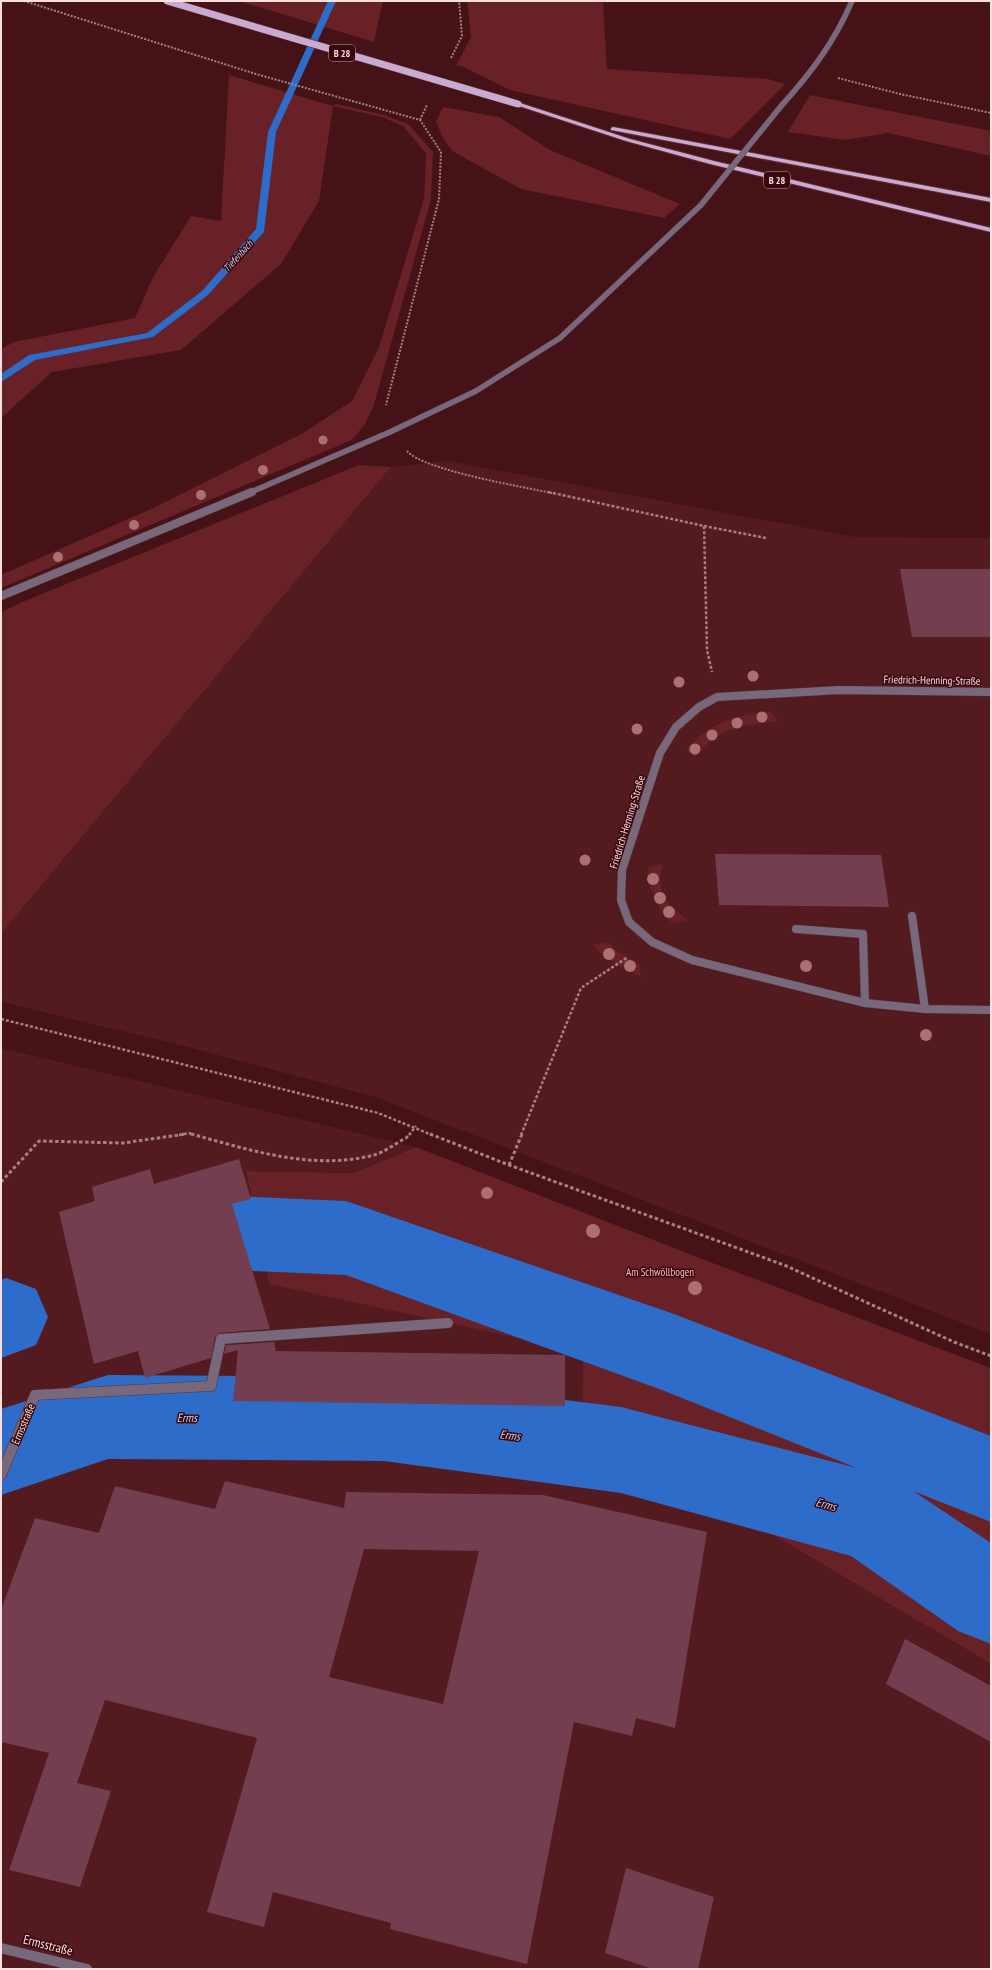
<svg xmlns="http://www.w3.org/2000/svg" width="992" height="1970" viewBox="0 0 992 1970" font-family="'PT Sans Narrow',sans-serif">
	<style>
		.built { fill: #531a1f }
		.green { fill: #672127 }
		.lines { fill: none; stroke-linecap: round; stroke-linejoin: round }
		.stream { fill: #2e6cca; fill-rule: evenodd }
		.river { fill: #2e6cca; fill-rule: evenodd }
		.building { fill: #723e50; fill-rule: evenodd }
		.lane-far2-casing { stroke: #5e2f33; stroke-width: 6 }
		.lane-far1-casing { stroke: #5e2f33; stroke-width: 9 }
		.lane-casing { stroke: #5e2f33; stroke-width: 11 }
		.street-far1-casing { stroke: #5e2f33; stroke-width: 9 }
		.street-casing { stroke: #5e2f33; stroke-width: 11 }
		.primary-casing { stroke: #5e2f33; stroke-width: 2 }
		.path-far2 { stroke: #a68082; stroke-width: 2; stroke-dasharray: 2 1.5; stroke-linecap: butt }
		.path-far1 { stroke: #a68082; stroke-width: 2.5; stroke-dasharray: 3 2; stroke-linecap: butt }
		.path { stroke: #a68082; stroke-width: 3; stroke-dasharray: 3.5 2.5; stroke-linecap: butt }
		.lane-far2 { stroke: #77687b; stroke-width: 5.5 }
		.lane-far1 { stroke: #77687b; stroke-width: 8 }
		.lane { stroke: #77687b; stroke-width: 10 }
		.street-far1 { stroke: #77687b; stroke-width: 8 }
		.street { stroke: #77687b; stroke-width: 10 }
		.primary { fill: #c9aad1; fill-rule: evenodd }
		.lane-bridge-casing { stroke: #5e2f33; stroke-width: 6; stroke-linecap: butt }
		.primary-bridge-casing { stroke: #5e2f33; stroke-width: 8; stroke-linecap: butt }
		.lane-bridge { stroke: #77687b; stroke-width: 5.5 }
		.primary-bridge { stroke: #c9aad1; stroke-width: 7 }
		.tree { fill: #ab7072 }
		.labels { text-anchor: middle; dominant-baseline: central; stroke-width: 3; stroke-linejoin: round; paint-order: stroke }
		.shield { fill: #39070e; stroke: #c29fa1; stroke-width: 1 }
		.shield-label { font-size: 10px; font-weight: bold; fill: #fce0e0 }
		.far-water-label { font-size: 10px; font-style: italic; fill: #c4d4ed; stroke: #39070e }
		.street-label { font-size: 11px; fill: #fce0e0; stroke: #39070e }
		.park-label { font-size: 11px; fill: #ffbdbd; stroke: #39070e }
		.water-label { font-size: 12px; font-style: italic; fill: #c4d4ed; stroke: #39070e }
		.near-street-label { font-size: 13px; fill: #fce0e0; stroke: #39070e }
	</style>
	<rect width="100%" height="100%" fill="#441217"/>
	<g class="built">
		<path d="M449 461 855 537 991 538V1334L375 1097 180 1045 1 1002V934L391 467Z"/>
		<path d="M1 1048 416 1147 353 1173 246 1172 269 1284 584 1352 582 1464 726 1507 991 1664V1969H1Z"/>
	</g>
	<g class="green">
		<path d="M239 1H383L374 42Z"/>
		<path d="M467 1H603L607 69 768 79 785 84 730 139 510 90 461 66H456L471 37Z"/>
		<path d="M229 75 333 106 336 104 384 115 408 124 433 152 431 199 374 405 365 424 352 440 1 588V575L153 508 303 433 352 401 379 347 424 199 426 153 403 126 382 117 333 106 319 201 281 264 181 350 52 372 1 418V349L14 342 135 318 153 277 191 216 221 221Z"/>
		<path d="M810 95 991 131V156L888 133 845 140 788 132Z"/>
		<path d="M443 107 499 117 550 150 680 204 664 218 521 189 452 151 443 138 436 122Z"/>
		<path d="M359 465 391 467 1 934V612L27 600Z"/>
		<path d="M770 711 779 721C744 725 719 727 695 757L686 750C707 723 738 714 770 711Z"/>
		<path d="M662 864C657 894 664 903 688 920L672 923C657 907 648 890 648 867Z"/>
		<path d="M608 942 617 951 639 964 641 977 606 958 593 945Z"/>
		<path d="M416 1147 710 1262 991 1368V1664L726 1507 582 1464 583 1352 269 1284 246 1171 353 1173Z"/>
	</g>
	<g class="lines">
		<path class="stream" d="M328 1H336L276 132 264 232 208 295 153 337 35 360 1 382V374L29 355 147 333 202 291 256 229 268 132Z"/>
		<g class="river">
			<path d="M233 1196 346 1201 674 1314 991 1436V1522L913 1491 991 1543V1644L958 1631 851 1556 621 1493 384 1461 108 1459 1 1495V1409L108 1375 384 1377 621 1407 857 1468 662 1390 346 1275 233 1270 204 1259 192 1233 204 1207Z"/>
			<path d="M6 1278 36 1289 48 1317 36 1345 1 1358V1280Z"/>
		</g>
	</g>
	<g class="building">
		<path d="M900 569H991V637H912Z"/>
		<path d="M715 854 881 855 889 907 719 905Z"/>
		<path d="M239 1159 251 1199 232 1204 270 1329 220 1333 215 1337 211 1358 145 1378 138 1351 94 1364 59 1212 95 1201 92 1187 150 1169 154 1184Z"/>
		<path d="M274 1342 276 1351 565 1355V1406L233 1401 238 1350 224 1354 226 1345Z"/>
		<path d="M225 1481 344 1508 346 1492 543 1495 707 1532 675 1728 636 1718 632 1736 574 1722 527 1964 390 1929 391 1923 273 1892 264 1927 207 1912 257 1738 105 1700 77 1783 111 1791 80 1887 9 1870 49 1753 1 1742V1610L35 1518 99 1533 115 1486 215 1509ZM364 1549 479 1551 443 1704 329 1677Z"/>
		<path d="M905 1639 991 1686V1742L886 1684Z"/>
		<path d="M626 1868 714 1897 698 1969H652L605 1953Z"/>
	</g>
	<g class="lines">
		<g class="lane-far2-casing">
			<g id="lane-far2">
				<path d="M782 105C811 73 835 41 852 1"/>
				<path d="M249 493 390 432 476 391 560 338 701 205"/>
			</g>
		</g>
		<g class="lane-far1-casing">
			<g id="lane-far1">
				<path d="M1 596 252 492"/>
				<path d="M912 916 925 1009"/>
				<path d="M796 929 863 934 865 1003"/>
			</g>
		</g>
		<g class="lane-casing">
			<path id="lane" d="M35 1395 211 1386 221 1339 448 1323"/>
		</g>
		<g class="street-far1-casing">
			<path id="street-far1" d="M991 692 839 690 717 697 699 707 676 727 660 753 622 870 621 900 629 922 652 942 692 960 865 1003 925 1009 991 1010"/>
		</g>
		<g class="street-casing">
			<g id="street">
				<path d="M1 1475 35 1395"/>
				<path d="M1 1948 87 1969"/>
			</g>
		</g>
		<g class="primary-casing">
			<g id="primary">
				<path d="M516 103H520L630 139 714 161 991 228V232L710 164 626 141 516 105Z"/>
				<path d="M613 127 991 198V202L611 130V128Z"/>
			</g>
		</g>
		<g class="path-far2">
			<path d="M24 1 256 74 420 120 441 152 439 199 386 405"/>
			<path d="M451 58 462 36 459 1"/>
			<path d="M838 78 900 94 991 113"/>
			<path d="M420 120 427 105"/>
			<path d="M407 451C423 470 523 487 552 493"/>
		</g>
		<g class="path-far1">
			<path d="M548 492 704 526 707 650 712 672"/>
			<path d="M704 526 766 538"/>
			<path d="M1 1019 378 1113 432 1135"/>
			<path d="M179 1135 189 1133 194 1135"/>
			<path d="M409 1135 416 1126"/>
			<path d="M521 1135 581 988 628 957"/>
		</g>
		<g class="path">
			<path d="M191 1134C250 1150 312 1171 374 1155 385 1152 396 1143 406 1138L410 1134"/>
			<path d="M430 1134 509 1165 784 1265 954 1342 991 1356"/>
			<path d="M509 1165 522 1134"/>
			<path d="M1 1182 39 1141 123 1143 186 1134"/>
		</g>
		<use href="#lane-far2" class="lane-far2"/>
		<use href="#lane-far1" class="lane-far1"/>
		<use href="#lane" class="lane"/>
		<use href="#street-far1" class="street-far1"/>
		<use href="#street" class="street"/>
		<use href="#primary" class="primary"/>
		<g class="lane-bridge-casing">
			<path id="lane-bridge" d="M701 205 782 105"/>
		</g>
		<g class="primary-bridge-casing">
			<path id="primary-bridge" d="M167 1 518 104"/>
		</g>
		<use href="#lane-bridge" class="lane-bridge"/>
		<use href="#primary-bridge" class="primary-bridge"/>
	</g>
	<g class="tree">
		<circle cx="323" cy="440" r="4.5"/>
		<circle cx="263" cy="470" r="5"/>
		<circle cx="201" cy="495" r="5"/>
		<circle cx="134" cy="525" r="5"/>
		<circle cx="58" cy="557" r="5"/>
		<circle cx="753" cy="676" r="5.5"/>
		<circle cx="679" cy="682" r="5.5"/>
		<circle cx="762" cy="717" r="5.5"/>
		<circle cx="737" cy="723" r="5.5"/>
		<circle cx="637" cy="729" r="5.5"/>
		<circle cx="712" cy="735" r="5.5"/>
		<circle cx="695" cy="749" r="5.5"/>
		<circle cx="585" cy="860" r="5.5"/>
		<circle cx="653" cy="879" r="6"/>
		<circle cx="660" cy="898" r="6"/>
		<circle cx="669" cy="912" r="6"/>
		<circle cx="609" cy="954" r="6"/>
		<circle cx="630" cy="966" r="6"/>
		<circle cx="806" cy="966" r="6"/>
		<circle cx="926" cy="1035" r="6"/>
		<circle cx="487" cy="1193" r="6"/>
		<circle cx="593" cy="1231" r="7"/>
		<circle cx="695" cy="1288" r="7"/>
	</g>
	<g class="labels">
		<g class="shield">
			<rect x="329" y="45" width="26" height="16" rx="3"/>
			<rect x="764" y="172" width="26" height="16" rx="3"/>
		</g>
		<g class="shield-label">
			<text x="342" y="53">B 28</text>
			<text x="777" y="180">B 28</text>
		</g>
		<g class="far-water-label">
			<text transform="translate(238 256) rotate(-48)">Tiefenbach</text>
		</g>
		<g class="street-label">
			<text transform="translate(932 680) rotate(1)">Friedrich-Henning-Straße</text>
			<text transform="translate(627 822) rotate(-73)">Friedrich-Henning-Straße</text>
			<text transform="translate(23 1424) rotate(-67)">Ermsstraße</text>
		</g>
		<g class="park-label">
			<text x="660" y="1272">Am Schwöllbogen</text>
		</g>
		<g class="water-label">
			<text x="187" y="1417">Erms</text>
			<text transform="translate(510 1435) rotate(7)">Erms</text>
			<text transform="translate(826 1504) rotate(15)">Erms</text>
		</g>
		<g class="near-street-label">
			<text transform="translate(48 1945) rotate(14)">Ermsstraße</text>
		</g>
	</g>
	<rect width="992" height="1970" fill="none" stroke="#fce0e0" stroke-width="4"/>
</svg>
